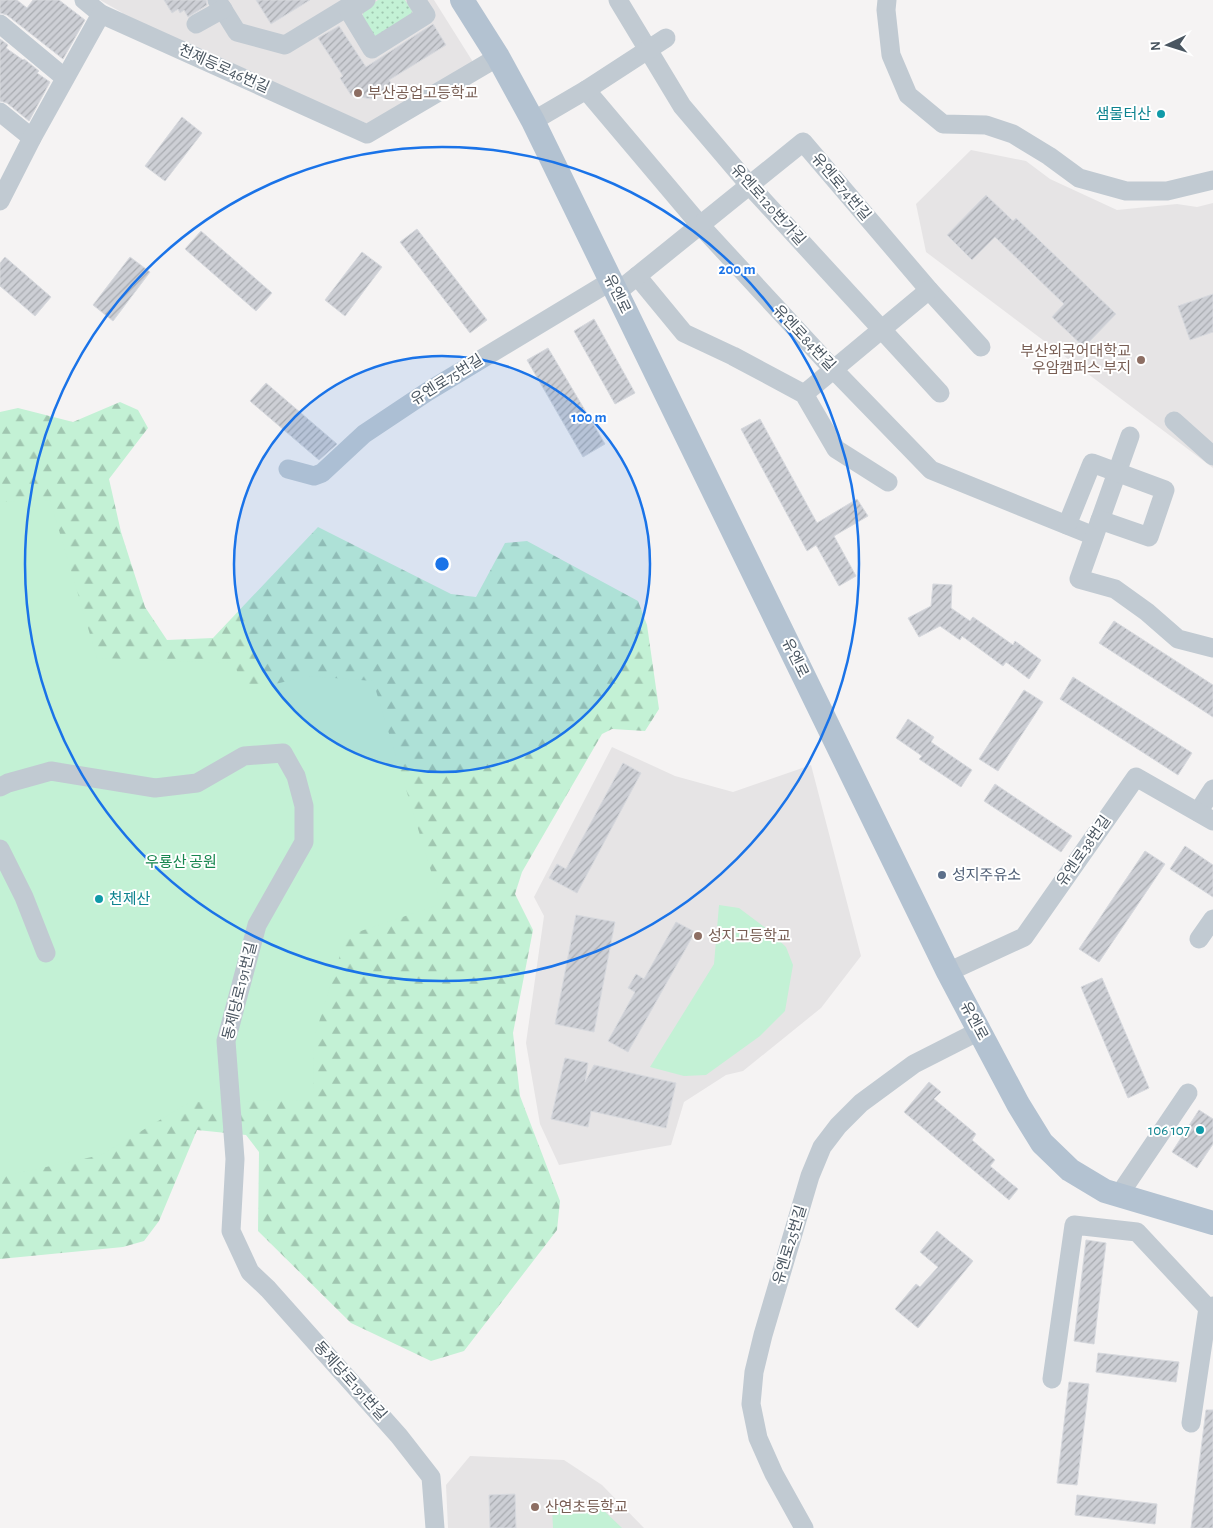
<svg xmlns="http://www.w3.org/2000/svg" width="1213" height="1528" viewBox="0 0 1213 1528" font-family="'Alegreya Sans','Noto Sans KR',sans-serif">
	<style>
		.education { fill: #e6e4e5 }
		.grass { fill: url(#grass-dots) }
		.forest { fill: url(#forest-firs) }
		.park { fill: #c3f1d5 }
		.building { fill: url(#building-hatch); stroke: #d7d9de }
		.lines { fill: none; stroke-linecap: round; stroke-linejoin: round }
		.minor { stroke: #c1cad2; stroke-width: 19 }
		.major { stroke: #b3c2d1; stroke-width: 24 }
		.ring { fill: none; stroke: #1a73e8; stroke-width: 2.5 }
		.education-dot { fill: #8d6e63; stroke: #fff; stroke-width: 2 }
		.culture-dot { fill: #0f9aa8; stroke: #fff; stroke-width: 2 }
		.service-dot { fill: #5c6f8a; stroke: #fff; stroke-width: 2 }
		.labels { text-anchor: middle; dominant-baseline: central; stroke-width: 4; stroke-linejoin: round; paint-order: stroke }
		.street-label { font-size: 15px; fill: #4a5661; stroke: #fff }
		.education-label { font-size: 15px; fill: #785e54; stroke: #fff; text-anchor: start }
		.culture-label { font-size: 15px; fill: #0d838f; stroke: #fff; text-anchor: end }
		.park-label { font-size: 15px; fill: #17864f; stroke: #fff }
		.service-label { font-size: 15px; fill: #4e5e75; stroke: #fff; text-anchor: start }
		.centre { fill: #1a73e8; stroke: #fff; stroke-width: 2.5 }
		.ring-label { font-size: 15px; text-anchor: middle; font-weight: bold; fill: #1a73e8; stroke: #fff; stroke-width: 4; stroke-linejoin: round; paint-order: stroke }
	</style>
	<defs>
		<pattern id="grass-dots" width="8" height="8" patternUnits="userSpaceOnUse" patternTransform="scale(1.25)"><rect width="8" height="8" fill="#c3f1d5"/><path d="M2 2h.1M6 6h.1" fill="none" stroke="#a0c6b0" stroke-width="1.8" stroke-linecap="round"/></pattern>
		<pattern id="forest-firs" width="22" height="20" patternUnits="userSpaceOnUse" patternTransform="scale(1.25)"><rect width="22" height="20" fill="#c3f1d5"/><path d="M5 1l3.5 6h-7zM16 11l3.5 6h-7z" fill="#a0c6b0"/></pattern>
		<pattern id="building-hatch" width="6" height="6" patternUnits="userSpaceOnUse" patternTransform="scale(1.25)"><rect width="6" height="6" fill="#cdcfd5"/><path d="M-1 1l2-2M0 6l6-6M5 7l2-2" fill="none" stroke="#a8abb0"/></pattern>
	</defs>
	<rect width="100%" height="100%" fill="#f5f3f3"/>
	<g class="education">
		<path d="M100 0H434L473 62 368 124 132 22 121 12Z"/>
		<path d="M971 150 1026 161 1050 179 1117 210 1177 204 1197 207 1213 203V468L926 252 916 204Z"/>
		<path d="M612 747 675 776 733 792 811 765 861 956 821 1008 743 1071 726 1075 684 1102 671 1145 559 1165 540 1124 526 1043 544 916 534 897Z"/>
		<path d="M470 1456 564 1460 602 1485 644 1528H448L446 1485Z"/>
	</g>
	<path class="grass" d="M378 0H405L412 11 410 20 381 38 372 35 361 19 365 9Z"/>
	<path class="forest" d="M120 402 138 410 148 428 109 479 121 532 145 607 167 640 213 638 318 527 451 594 476 597 505 543 527 541 638 601 647 625 659 709 645 731 612 729 602 734 522 872 515 894 533 930 513 1033 520 1096 560 1201 557 1230 464 1351 431 1361 351 1323 258 1231 259 1152 246 1135 197 1130 159 1221 144 1241 123 1247 0 1259V412L18 408 73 422Z"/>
	<g class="park">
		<path d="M50 500 97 658 233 663 247 691 308 676 373 681 441 904 346 936 314 1038 313 1100 190 1102 101 1155 0 1177V502Z"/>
		<path d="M719 905 739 908 767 929 786 947 793 965 785 1011 760 1036 706 1075 684 1076 650 1067 714 964Z"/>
		<path d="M599 1506 622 1528H553L552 1507Z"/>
	</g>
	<g class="building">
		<path d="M0 0H17L27 8 33 0H59L85 20 63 59 7 15 0 13Z"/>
		<path d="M164 0H206L207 5 188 17 184 10 180 13 178 9 172 13Z"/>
		<path d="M256 0H310L271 24Z"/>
		<path d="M433 24 446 45 389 80 393 86 371 99 351 95 340 78 343 76 318 38 339 26 366 67Z"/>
		<path d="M0 39 8 45 6 48 23 60 24 59 39 71 37 73 50 82 29 121 7 103 0 101Z"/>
		<path d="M182 117 202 133 165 181 145 166Z"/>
		<path d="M986 195 1013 221 1016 218 1116 314 1084 347 1052 317 1064 304 995 237 972 260 947 235Z"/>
		<path d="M417 229 487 320 470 333 400 242Z"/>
		<path d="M201 231 272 293 256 311 185 249Z"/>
		<path d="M362 252 382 267 345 316 325 300Z"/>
		<path d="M5 257 51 297 35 316 0 286V263Z"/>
		<path d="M130 257 150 272 113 321 93 305Z"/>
		<path d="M1213 294V332L1190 340 1178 306Z"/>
		<path d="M594 319 635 393 615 404 574 331Z"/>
		<path d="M548 348 605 444 583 457 527 360Z"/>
		<path d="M266 383 337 444 319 460 250 401Z"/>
		<path d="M760 419 817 523 857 499 868 516 834 536 856 576 839 586 816 545 807 551 741 429Z"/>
		<path d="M933 584 952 585 951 608 970 621 973 617 1013 645 1015 641 1041 660 1029 679 1006 662 1003 666 962 636 960 640 940 626 919 637 908 618 931 606Z"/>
		<path d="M1114 621 1213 685V717L1099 643Z"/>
		<path d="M1073 677 1192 753 1178 775 1060 699Z"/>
		<path d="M1024 690 1043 702 998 771 979 759Z"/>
		<path d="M908 719 934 737 931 742 972 770 961 787 919 759 922 756 896 738Z"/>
		<path d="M623 763 641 773 577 893 549 878 557 864 566 869Z"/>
		<path d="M995 784 1072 836 1061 852 984 801Z"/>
		<path d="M1185 846 1213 865V897L1170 869Z"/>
		<path d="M1145 851 1165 864 1099 962 1079 949Z"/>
		<path d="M576 915 615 922 594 1032 555 1024Z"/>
		<path d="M676 922 695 932 628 1052 608 1041 635 992 628 988 636 974 644 979Z"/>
		<path d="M1102 978 1149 1088 1128 1098 1081 987Z"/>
		<path d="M565 1058 588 1063 585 1082 594 1065 676 1083 666 1128 591 1111 588 1127 551 1119Z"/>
		<path d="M929 1082 941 1092 934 1099 976 1134 972 1140 995 1160 990 1166 1018 1189 1009 1200 904 1112Z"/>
		<path d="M1199 1110 1213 1119V1144L1197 1168 1172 1152Z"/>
		<path d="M937 1231 973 1261 918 1328 895 1309 916 1284 920 1287 938 1267 920 1252Z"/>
		<path d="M1086 1240 1106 1243 1094 1344 1074 1341Z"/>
		<path d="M1098 1353 1179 1362 1176 1382 1096 1372Z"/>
		<path d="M1069 1382 1089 1384 1077 1485 1057 1483Z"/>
		<path d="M1206 1410H1213V1528H1191Z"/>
		<path d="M515 1494 516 1528H490L489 1495Z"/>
		<path d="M1077 1495 1157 1504 1155 1524 1075 1515Z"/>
	</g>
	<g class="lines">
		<g class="minor">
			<path d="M84 0 101 14 367 134 498 57"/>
			<path d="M217 0 237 32 285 45 346 8 349 11"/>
			<path d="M366 0 349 11 372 49 426 15 416 0"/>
			<path d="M618 0 682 106 750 186 940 393"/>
			<path d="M887 0 886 10 891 55 908 95 943 124 986 125 1013 134 1049 156 1079 178 1126 191H1167L1213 180"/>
			<path d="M0 24 65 78"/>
			<path d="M196 24 223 9"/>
			<path d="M586 90 700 225 833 369 931 470 1094 536"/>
			<path d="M0 112 32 138"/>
			<path d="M533 121 586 90 666 38"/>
			<path d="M0 201 32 138 101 14"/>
			<path d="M637 276 684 333 733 356 804 394 836 449 888 482"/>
			<path d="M616 293 803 142 929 290 981 347"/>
			<path d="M804 394 929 290"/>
			<path d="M1174 421 1213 456"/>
			<path d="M1130 436 1079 579 1115 589 1147 612 1178 639 1213 648"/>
			<path d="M288 469 314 476 322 473 364 434 427 392 611 281"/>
			<path d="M1067 525 1092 463 1165 490 1149 537 1100 520"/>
			<path d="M0 787 8 783 51 771 155 788 197 783 244 756 283 753 296 776 304 806V842L257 925 226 1041 235 1159 231 1231 250 1272 268 1289 399 1436 431 1477 435 1528"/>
			<path d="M1198 812 1213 789"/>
			<path d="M0 849 24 897 46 953"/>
			<path d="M1199 939 1213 919"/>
			<path d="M948 972 1024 937 1136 777 1213 821"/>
			<path d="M1119 1195 1188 1093"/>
			<path d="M1052 1379 1074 1225 1137 1232 1208 1308 1213 1306"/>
			<path d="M1191 1423 1208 1308"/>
			<path d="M804 1528 774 1474 758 1438 751 1404 754 1372 763 1335 810 1176 822 1147 838 1126 861 1103 914 1064 979 1031"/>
		</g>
		<path class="major" d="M462 0 498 57 533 121 948 972 1018 1104 1042 1143 1070 1170 1105 1191 1213 1223"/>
	</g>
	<circle cx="442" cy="564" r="208" fill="#1a73e8" fill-opacity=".12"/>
	<g class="ring">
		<circle cx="442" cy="564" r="208"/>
		<circle cx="442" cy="564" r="417"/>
	</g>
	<g class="education-dot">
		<circle cx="358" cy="93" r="5"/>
		<circle cx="1141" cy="360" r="5"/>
		<circle cx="698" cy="936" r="5"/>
		<circle cx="535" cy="1507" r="5"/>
	</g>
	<g class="culture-dot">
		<circle cx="1161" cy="114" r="5"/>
		<circle cx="99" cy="899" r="5"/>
		<circle cx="1200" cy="1130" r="5"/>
	</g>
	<circle class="service-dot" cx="942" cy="875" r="5"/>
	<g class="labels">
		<g class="street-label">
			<text transform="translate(224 69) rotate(24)">천제등로46번길</text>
			<text transform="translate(841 187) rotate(50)">유엔로74번길</text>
			<text transform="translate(768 205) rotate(48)">유엔로120번가길</text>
			<text transform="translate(617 294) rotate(64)">유엔로</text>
			<text transform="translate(804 338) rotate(47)">유엔로84번길</text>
			<text transform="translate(447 380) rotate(-32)">유엔로75번길</text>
			<text transform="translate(795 658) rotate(64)">유엔로</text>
			<text transform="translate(1084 851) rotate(-55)">유엔로38번길</text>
			<text transform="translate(240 991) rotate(-76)">동제당로191번길</text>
			<text transform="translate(974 1021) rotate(62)">유엔로</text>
			<text transform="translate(790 1245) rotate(-73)">유엔로25번길</text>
			<text transform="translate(350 1381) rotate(48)">동제당로191번길</text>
		</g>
		<g class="education-label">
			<text x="368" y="93">부산공업고등학교</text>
			<text x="1131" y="351" text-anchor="end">부산외국어대학교<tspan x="1131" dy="17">우암캠퍼스 부지</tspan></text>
			<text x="708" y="936">성지고등학교</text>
			<text x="545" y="1507">산연초등학교</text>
		</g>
		<g class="culture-label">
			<text x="1151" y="114">샘물터산</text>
			<text x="109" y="899" text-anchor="start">천제산</text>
			<text x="1190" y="1130">106 107</text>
		</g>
		<g class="park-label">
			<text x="181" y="862">우룡산 공원</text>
		</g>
		<g class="service-label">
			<text x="952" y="875">성지주유소</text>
		</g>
	</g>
	<circle cx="442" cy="564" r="8" class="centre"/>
	<g class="ring-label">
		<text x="737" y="274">200 m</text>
		<text x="589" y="422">100 m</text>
	</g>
	<g transform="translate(1168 45) rotate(266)" stroke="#ffffff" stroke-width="4" paint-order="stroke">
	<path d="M0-4L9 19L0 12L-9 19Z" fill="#4a5661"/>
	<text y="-8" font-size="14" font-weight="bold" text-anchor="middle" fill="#4a5661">N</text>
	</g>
</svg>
